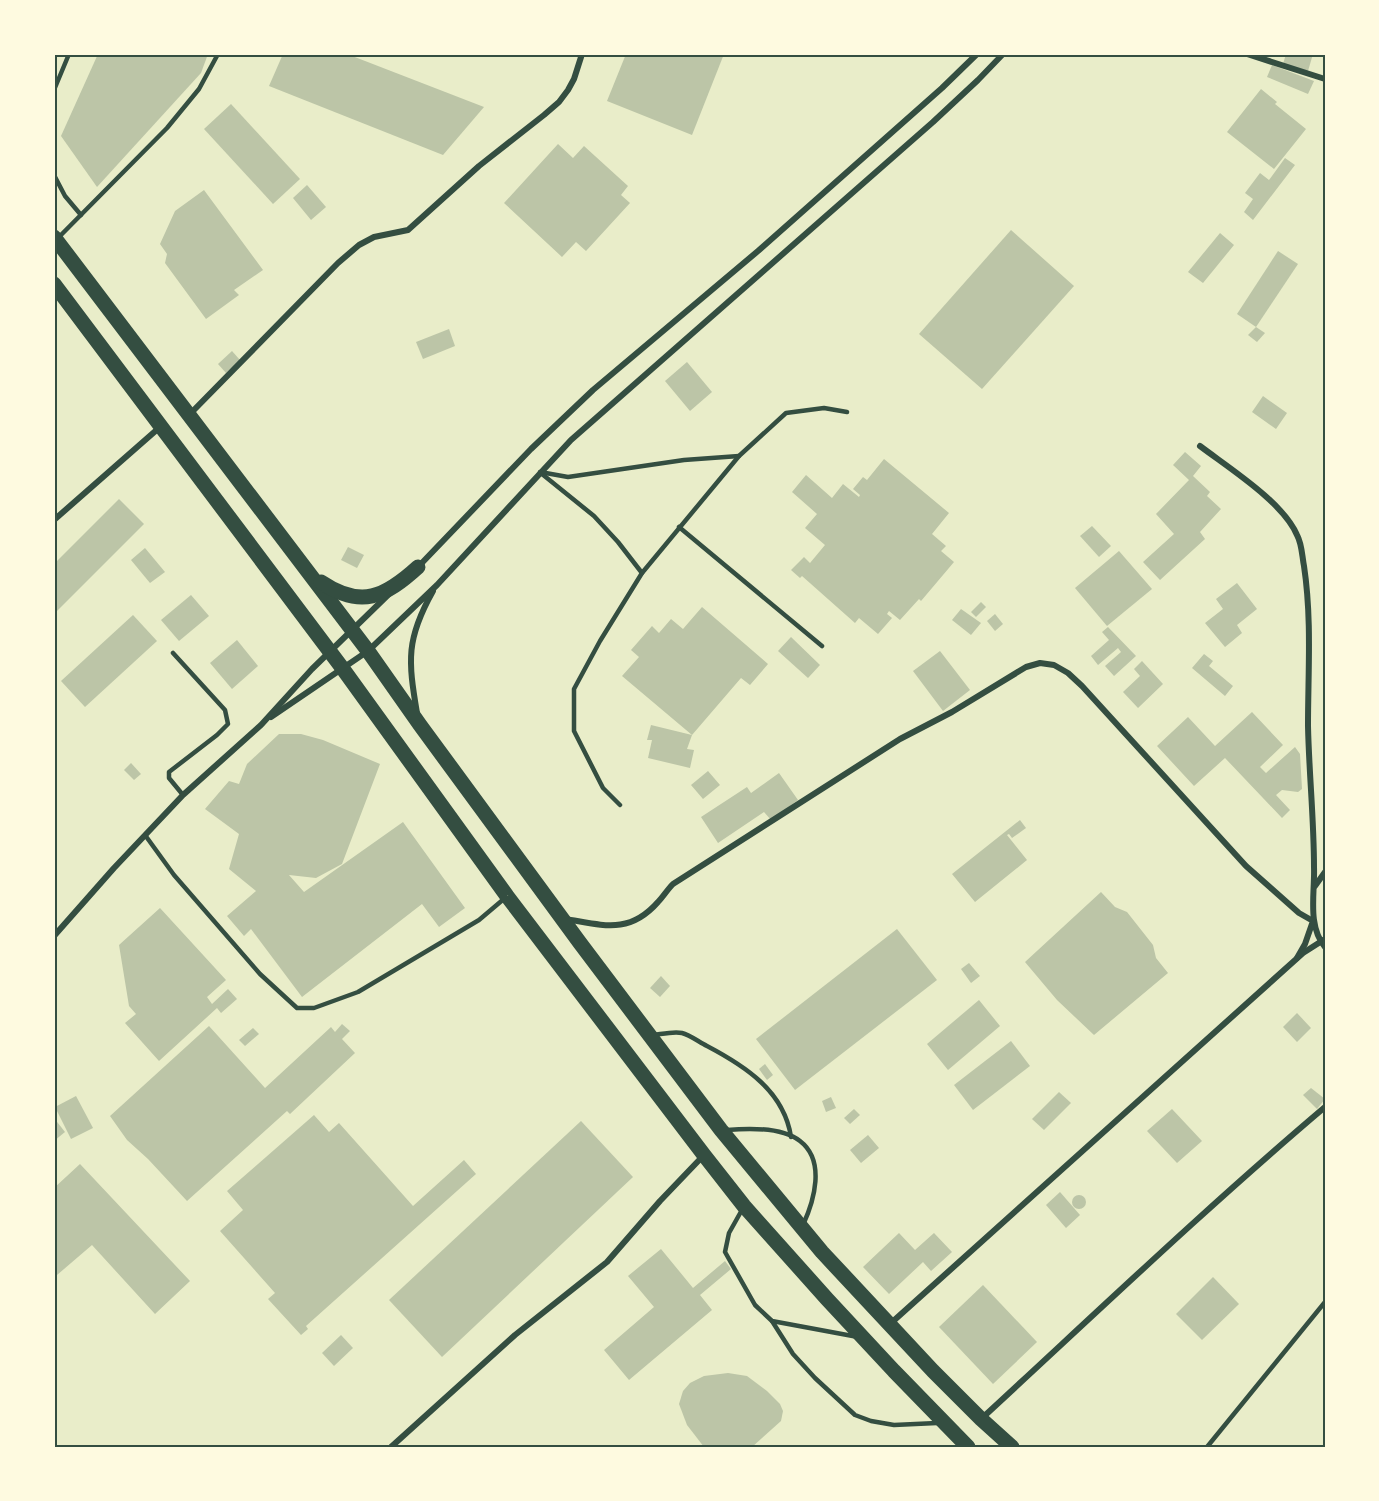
<svg xmlns="http://www.w3.org/2000/svg" width="1379" height="1501" viewBox="0 0 1379 1501" font-family="'Fira Sans',sans-serif">
	<style>
		.building { fill: #bcc5a7 }
		.lines { fill: none; stroke-linecap: round; stroke-linejoin: round }
		.service { stroke: #344e41; stroke-width: 4.5 }
		.minor { stroke: #344e41; stroke-width: 6 }
		.primary { stroke: #344e41; stroke-width: 15 }
		.neatline { fill: none; stroke: #344e41; stroke-width: 2 }
	</style>
	<rect width="100%" height="100%" fill="#e9edc9"/>
	<g class="building">
		<path d="M98 54H208L201 73 97 187 61 136Z"/>
		<path d="M283 54H347L484 107 443 155 269 86Z"/>
		<path d="M626 54H724L692 135 607 101Z"/>
		<path d="M1286 54H1313L1308 71 1283 64Z"/>
		<path d="M1272 65 1314 81 1308 94 1267 77Z"/>
		<path d="M1261 89 1277 102 1275 104 1306 129 1274 169 1227 132Z"/>
		<path d="M231 104 300 179 273 204 204 129Z"/>
		<path d="M558 144 573 158 584 146 628 186 621 195 630 203 586 251 576 242 562 257 504 203Z"/>
		<path d="M1285 158 1295 165 1253 220 1244 212 1253 199 1245 193 1260 173 1269 180Z"/>
		<path d="M307 185 326 207 311 220 293 198Z"/>
		<path d="M204 190 263 270 234 290 239 295 206 319 165 263 167 254 160 244 175 211Z"/>
		<path d="M1011 230 1074 286 982 389 919 334Z"/>
		<path d="M1220 233 1234 245 1203 283 1188 272Z"/>
		<path d="M1278 251 1298 264 1256 327 1237 314Z"/>
		<path d="M1256 327 1265 333 1257 342 1248 335Z"/>
		<path d="M449 329 455 346 423 359 416 342Z"/>
		<path d="M232 351 240 360 226 373 218 364Z"/>
		<path d="M687 362 712 392 690 411 665 381Z"/>
		<path d="M1263 396 1287 413 1276 429 1252 412Z"/>
		<path d="M1185 452 1201 466 1193 476 1210 492 1207 496 1221 509 1200 532 1205 539 1160 580 1143 562 1174 534 1156 514 1189 480 1173 465Z"/>
		<path d="M884 459 949 513 932 534 946 546 941 551 954 562 921 601 919 599 900 620 889 611 887 614 892 618 878 634 859 618 855 623 802 576 800 578 791 570 804 557 810 563 825 545 805 528 817 514 792 492 806 475 832 498 843 484 859 497 860 495 853 489 863 477 867 480Z"/>
		<path d="M119 499 144 524 54 614V564Z"/>
		<path d="M1092 526 1111 546 1099 557 1080 536Z"/>
		<path d="M348 547 364 555 357 568 341 560Z"/>
		<path d="M145 548 165 572 150 583 131 560Z"/>
		<path d="M1119 551 1152 589 1107 626 1075 588Z"/>
		<path d="M1237 583 1257 609 1237 625 1242 633 1225 647 1205 623 1223 609 1216 599Z"/>
		<path d="M191 595 209 616 179 641 161 620Z"/>
		<path d="M981 602 986 607 976 617 971 612Z"/>
		<path d="M702 607 768 664 750 685 741 678 692 735 622 676 639 657 631 650 652 626 659 633 671 619 683 629Z"/>
		<path d="M961 609 981 623 971 635 952 620Z"/>
		<path d="M995 614 1003 624 995 631 987 621Z"/>
		<path d="M133 615 157 641 85 707 61 681Z"/>
		<path d="M1108 627 1136 656 1114 676 1105 666 1121 652 1118 648 1098 665 1091 656 1109 640 1102 632Z"/>
		<path d="M791 637 820 665 808 678 778 651Z"/>
		<path d="M237 640 258 666 232 689 210 663Z"/>
		<path d="M940 651 970 690 943 711 913 671Z"/>
		<path d="M1204 654 1213 661 1209 666 1233 686 1225 696 1192 668Z"/>
		<path d="M1142 661 1163 684 1138 708 1123 692 1140 676 1134 669Z"/>
		<path d="M1252 712 1283 745 1260 767 1266 773 1295 747 1300 754 1302 789 1298 792 1282 790 1276 795 1290 810 1282 818 1225 758 1194 786 1157 746 1188 717 1215 746Z"/>
		<path d="M651 725 692 735 687 749 694 750 690 768 648 758 652 740H647Z"/>
		<path d="M279 734H301L323 740 380 764 342 864 316 878 289 875 304 892 403 822 465 908 439 927 422 904 302 997 251 929 244 936 227 916 256 891 229 869 239 834 205 809 229 781 239 784 247 764Z"/>
		<path d="M131 763 141 774 134 780 124 770Z"/>
		<path d="M708 771 720 785 703 799 691 785Z"/>
		<path d="M779 773 798 800 771 820 764 812 718 843 701 817 747 787 751 793Z"/>
		<path d="M1020 820 1026 828 1012 838 1009 834 1007 835 1027 860 975 902 952 874Z"/>
		<path d="M1101 892 1115 907 1127 912 1153 945 1156 958 1168 973 1094 1035 1057 1000 1025 962Z"/>
		<path d="M160 908 226 980 207 997 212 1004 228 989 237 999 221 1013 217 1008 159 1061 125 1023 136 1014 129 1006 119 945Z"/>
		<path d="M897 929 937 980 795 1090 756 1039Z"/>
		<path d="M969 963 980 976 971 983 961 969Z"/>
		<path d="M661 976 670 986 660 997 650 988Z"/>
		<path d="M979 1000 1000 1026 948 1070 927 1044Z"/>
		<path d="M1297 1013 1311 1028 1297 1042 1283 1027Z"/>
		<path d="M342 1024 350 1031 342 1039 355 1053 290 1114 287 1111 187 1201 148 1159 127 1140 110 1116 209 1026 265 1088 331 1027 335 1032Z"/>
		<path d="M253 1028 259 1034 245 1046 239 1040Z"/>
		<path d="M1011 1041 1030 1066 973 1110 954 1085Z"/>
		<path d="M765 1064 773 1075 767 1080 759 1069Z"/>
		<path d="M1311 1088 1325 1099 1317 1109 1303 1095Z"/>
		<path d="M1059 1092 1071 1103 1044 1130 1032 1119Z"/>
		<path d="M76 1096 93 1128 71 1139 55 1107Z"/>
		<path d="M831 1097 836 1108 826 1112 822 1101Z"/>
		<path d="M854 1109 860 1115 850 1124 844 1118Z"/>
		<path d="M1172 1109 1202 1141 1177 1163 1147 1131Z"/>
		<path d="M314 1115 329 1132 339 1123 413 1206 464 1160 476 1174 306 1326 308 1329 301 1335 268 1299 275 1293 220 1231 243 1210 227 1191Z"/>
		<path d="M54 1118 65 1132 54 1141Z"/>
		<path d="M581 1121 633 1177 442 1357 389 1300Z"/>
		<path d="M868 1135 879 1148 861 1163 850 1150Z"/>
		<path d="M80 1164 190 1281 155 1314 92 1245 57 1275 54 1271V1188Z"/>
		<path d="M1060 1192 1080 1215 1066 1228 1046 1205Z"/>
		<circle cx="1079" cy="1202" r="7"/>
		<path d="M899 1233 915 1250 934 1233 952 1252 931 1271 923 1262 889 1294 863 1267Z"/>
		<path d="M661 1249 693 1288 725 1261 731 1269 700 1295 712 1310 629 1380 604 1350 654 1307 628 1276Z"/>
		<path d="M1213 1277 1239 1304 1202 1340 1176 1314Z"/>
		<path d="M983 1285 1037 1342 993 1384 939 1327Z"/>
		<path d="M341 1335 353 1348 334 1366 322 1353Z"/>
		<path d="M728 1373 747 1376 767 1391 780 1404 783 1411 781 1421 752 1447H704L687 1425 679 1404 683 1391 690 1383 704 1376Z"/>
	</g>
	<g class="lines">
		<g class="service">
			<path d="M54 90 69 54"/>
			<path d="M54 175 65 196 81 215"/>
			<path d="M58 238 167 128 199 89 218 54"/>
			<path d="M540 472 568 477 684 460 739 456"/>
			<path d="M542 474 594 516 618 542 642 573"/>
			<path d="M679 527 822 646"/>
			<path d="M173 653 225 710 228 724 217 735 169 772V778L183 795"/>
			<path d="M620 805 603 788 574 731V689L600 641 642 573 739 456 786 413 824 408 847 412"/>
			<path d="M145 835 174 875 260 974 297 1008H314L358 992 479 920 505 898"/>
			<path d="M654 1035C662 1034 674 1031 682 1033 690 1035 699 1042 707 1046 745 1066 784 1091 791 1137"/>
			<path d="M727 1130C749 1128 782 1127 800 1141 826 1161 814 1201 803 1225"/>
			<path d="M743 1208 729 1233 725 1252 755 1305 772 1321 858 1337"/>
			<path d="M772 1321 793 1354 815 1378 855 1415 871 1421 894 1425 937 1423"/>
			<path d="M1207 1447 1325 1302"/>
		</g>
		<g class="minor">
			<path d="M1247 54 1325 79"/>
			<path d="M190 414 338 263 359 245 374 237 408 230 479 166 544 115 559 102 568 90 574 79 582 54"/>
			<path d="M1200 446C1229 468 1283 502 1297 535 1302 544 1302 556 1304 566 1312 619 1308 672 1308 726 1309 773 1314 820 1314 867 1315 893 1307 926 1325 947"/>
			<path d="M54 520 160 427"/>
			<path d="M418 567 531 449 593 390 758 251 942 88 977 54"/>
			<path d="M417 713C408 660 406 639 433 591"/>
			<path d="M271 717 368 651 437 585 571 440 933 122 978 80 1003 54"/>
			<path d="M1315 886 1325 872"/>
			<path d="M565 919C603 925 629 935 658 902 663 897 667 890 673 884L900 739 952 712 1026 667 1040 663 1054 665 1068 673 1082 686 1246 866 1299 913 1313 921 1305 944 1297 958"/>
			<path d="M54 936 114 868 183 795 261 725 312 669 389 594"/>
			<path d="M890 1324 1303 953 1325 939"/>
			<path d="M981 1419C1095 1314 1207 1207 1325 1107"/>
			<path d="M391 1447 515 1335 607 1262 660 1201 703 1156"/>
		</g>
		<g class="primary">
			<path d="M54 237 368 651 420 725 580 943 721 1130 822 1252 933 1371 981 1419 1012 1447"/>
			<path d="M54 284 343 669 507 896 704 1155 744 1206 827 1299 894 1371 968 1447"/>
			<path d="M321 582C361 609 385 597 418 567"/>
		</g>
	</g>
	<rect width="1379" height="1501" fill="none" stroke="#fefae0" stroke-width="111"/>
	<rect x="56" y="56" width="1268" height="1390" class="neatline"/>
</svg>
